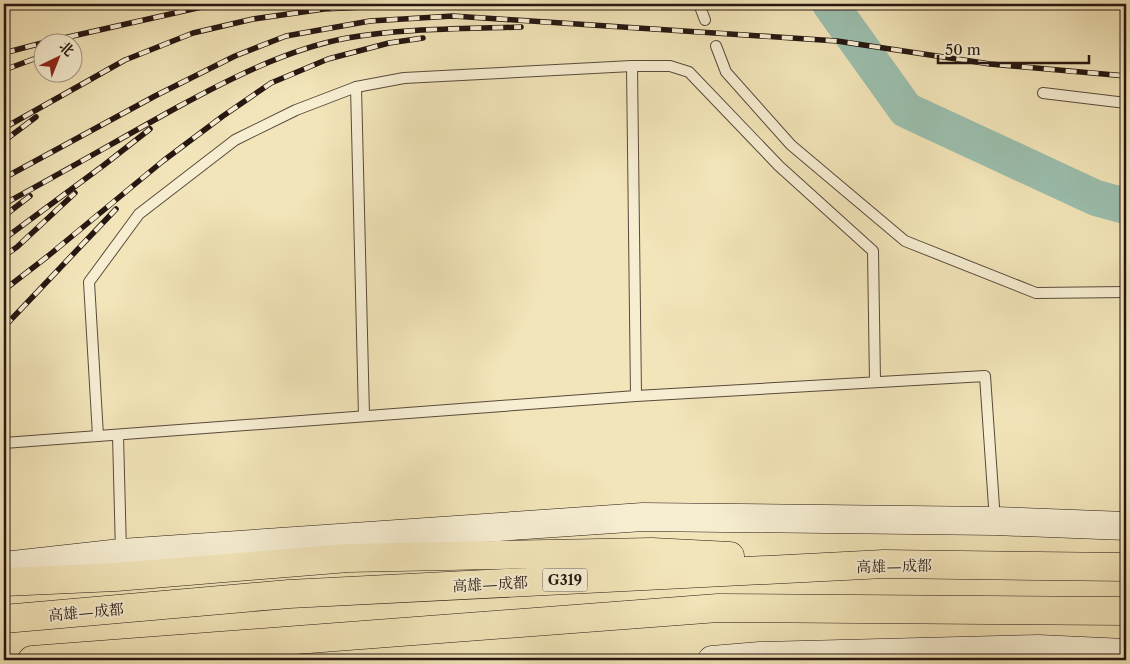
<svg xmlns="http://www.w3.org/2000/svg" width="1130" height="664" viewBox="0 0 1130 664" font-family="'Libre Caslon Text','Noto Serif SC',serif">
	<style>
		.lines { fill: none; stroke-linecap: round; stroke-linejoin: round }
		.river { stroke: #9bbfae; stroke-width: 36 }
		.lane-casing { stroke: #594a3c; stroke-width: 12 }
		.secondary-casing { stroke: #261712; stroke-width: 29 }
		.highway-casing { stroke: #261712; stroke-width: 29 }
		.lane { stroke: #f7eed2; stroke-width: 10 }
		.secondary { stroke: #f7eed2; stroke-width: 28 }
		.highway { stroke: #f2e5b9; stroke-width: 28 }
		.rail-casing { stroke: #261712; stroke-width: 5.5 }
		.rail { stroke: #f7eed2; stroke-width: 4; stroke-dasharray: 11; stroke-linecap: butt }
		.labels { text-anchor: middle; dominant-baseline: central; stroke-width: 4; stroke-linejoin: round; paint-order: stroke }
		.shield { fill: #f7eed2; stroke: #65584c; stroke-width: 1 }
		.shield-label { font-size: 14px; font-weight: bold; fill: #261712 }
		.street-label { font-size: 15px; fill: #261712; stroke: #f7eed2 }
	</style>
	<rect width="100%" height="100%" fill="#f2e5b9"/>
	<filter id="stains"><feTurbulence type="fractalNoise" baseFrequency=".004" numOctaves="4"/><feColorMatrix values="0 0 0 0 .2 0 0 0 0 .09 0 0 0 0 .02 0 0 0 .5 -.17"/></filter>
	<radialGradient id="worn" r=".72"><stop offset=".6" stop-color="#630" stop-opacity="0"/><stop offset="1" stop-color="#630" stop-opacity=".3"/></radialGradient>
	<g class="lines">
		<path class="river" d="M830 4 906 110 1096 198 1126 206"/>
		<g class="lane-casing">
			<g id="lane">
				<path d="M699 4 705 20"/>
				<path d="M716 46 726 72 791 145 905 241 1036 293 1126 292"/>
				<path d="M632 66 636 396"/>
				<path d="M356 87 364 416"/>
				<path d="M1043 93 1126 103"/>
				<path d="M118 435 121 552"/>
				<path d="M98 436 89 282 139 214 235 140 296 110 356 87 404 78 632 66H670L689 72 779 166 873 251 875 382"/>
				<path d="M4 443 636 396 985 376 995 521"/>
			</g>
		</g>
		<g class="secondary-casing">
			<g id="secondary">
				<path d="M4 566 121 553 643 517 995 521 1126 526"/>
				<path d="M712 660 760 656 1038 649 1126 653"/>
			</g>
		</g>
		<g class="highway-casing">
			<g id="highway">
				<path d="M4 582 116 577 348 558 652 552 730 556"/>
				<path d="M4 619 289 594 884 564 1126 567"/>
				<path d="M32 660 718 608 1126 611"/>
			</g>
		</g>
		<use href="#lane" class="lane"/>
		<use href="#secondary" class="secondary"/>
		<use href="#highway" class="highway"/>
		<g class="rail-casing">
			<g id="rail">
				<path d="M1100 4 1126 8"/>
				<path d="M761 7 845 6 875 4"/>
				<path d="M4 8 22 4"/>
				<path d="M46 42 215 4"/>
				<path d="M4 53 42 43"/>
				<path d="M4 70 42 56"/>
				<path d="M4 128 125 60 193 33 253 19 324 9 424 4"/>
				<path d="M4 141 36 117"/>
				<path d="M4 178 155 96 235 56 286 36 370 21 453 16 837 41 990 64 1126 76"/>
				<path d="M4 204C62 173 118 140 176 108 229 79 288 49 347 38 404 28 464 29 521 27"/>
				<path d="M4 216 30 196"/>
				<path d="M4 239 104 165 150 129"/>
				<path d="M4 256 17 247 75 193"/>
				<path d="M4 290 48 256 163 161 223 116 271 83 328 59 389 43 423 38"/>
				<path d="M4 327 116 209"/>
			</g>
		</g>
		<use href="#rail" class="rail"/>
	</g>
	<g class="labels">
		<rect class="shield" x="542.5" y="568.5" width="45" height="23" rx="4"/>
		<g class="shield-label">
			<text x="565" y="580">G319</text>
		</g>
		<g class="street-label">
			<text transform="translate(894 566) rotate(-1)">高雄—成都</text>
			<text transform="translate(490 584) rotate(-3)">高雄—成都</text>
			<text transform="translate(86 612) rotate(-5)">高雄—成都</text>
		</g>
	</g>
	<rect width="1130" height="664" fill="none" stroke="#f2e5b9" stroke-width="20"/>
	<rect x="5" y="5" width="1120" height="654" fill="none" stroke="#261712" stroke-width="2.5"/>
	<rect x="10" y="10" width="1110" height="644" fill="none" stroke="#261712"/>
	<g transform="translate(58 58) rotate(43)"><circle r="24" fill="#f7eed2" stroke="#a39885"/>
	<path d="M0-4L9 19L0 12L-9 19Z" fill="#8f2418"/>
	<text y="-8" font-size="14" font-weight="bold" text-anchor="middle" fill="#261712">北</text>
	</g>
	<path d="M938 55v8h151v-8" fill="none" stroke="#261712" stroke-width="2.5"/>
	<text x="945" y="55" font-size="15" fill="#261712" stroke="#f7eed2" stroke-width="4" paint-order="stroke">50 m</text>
	<rect width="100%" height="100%" filter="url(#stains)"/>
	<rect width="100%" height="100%" fill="url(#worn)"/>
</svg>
